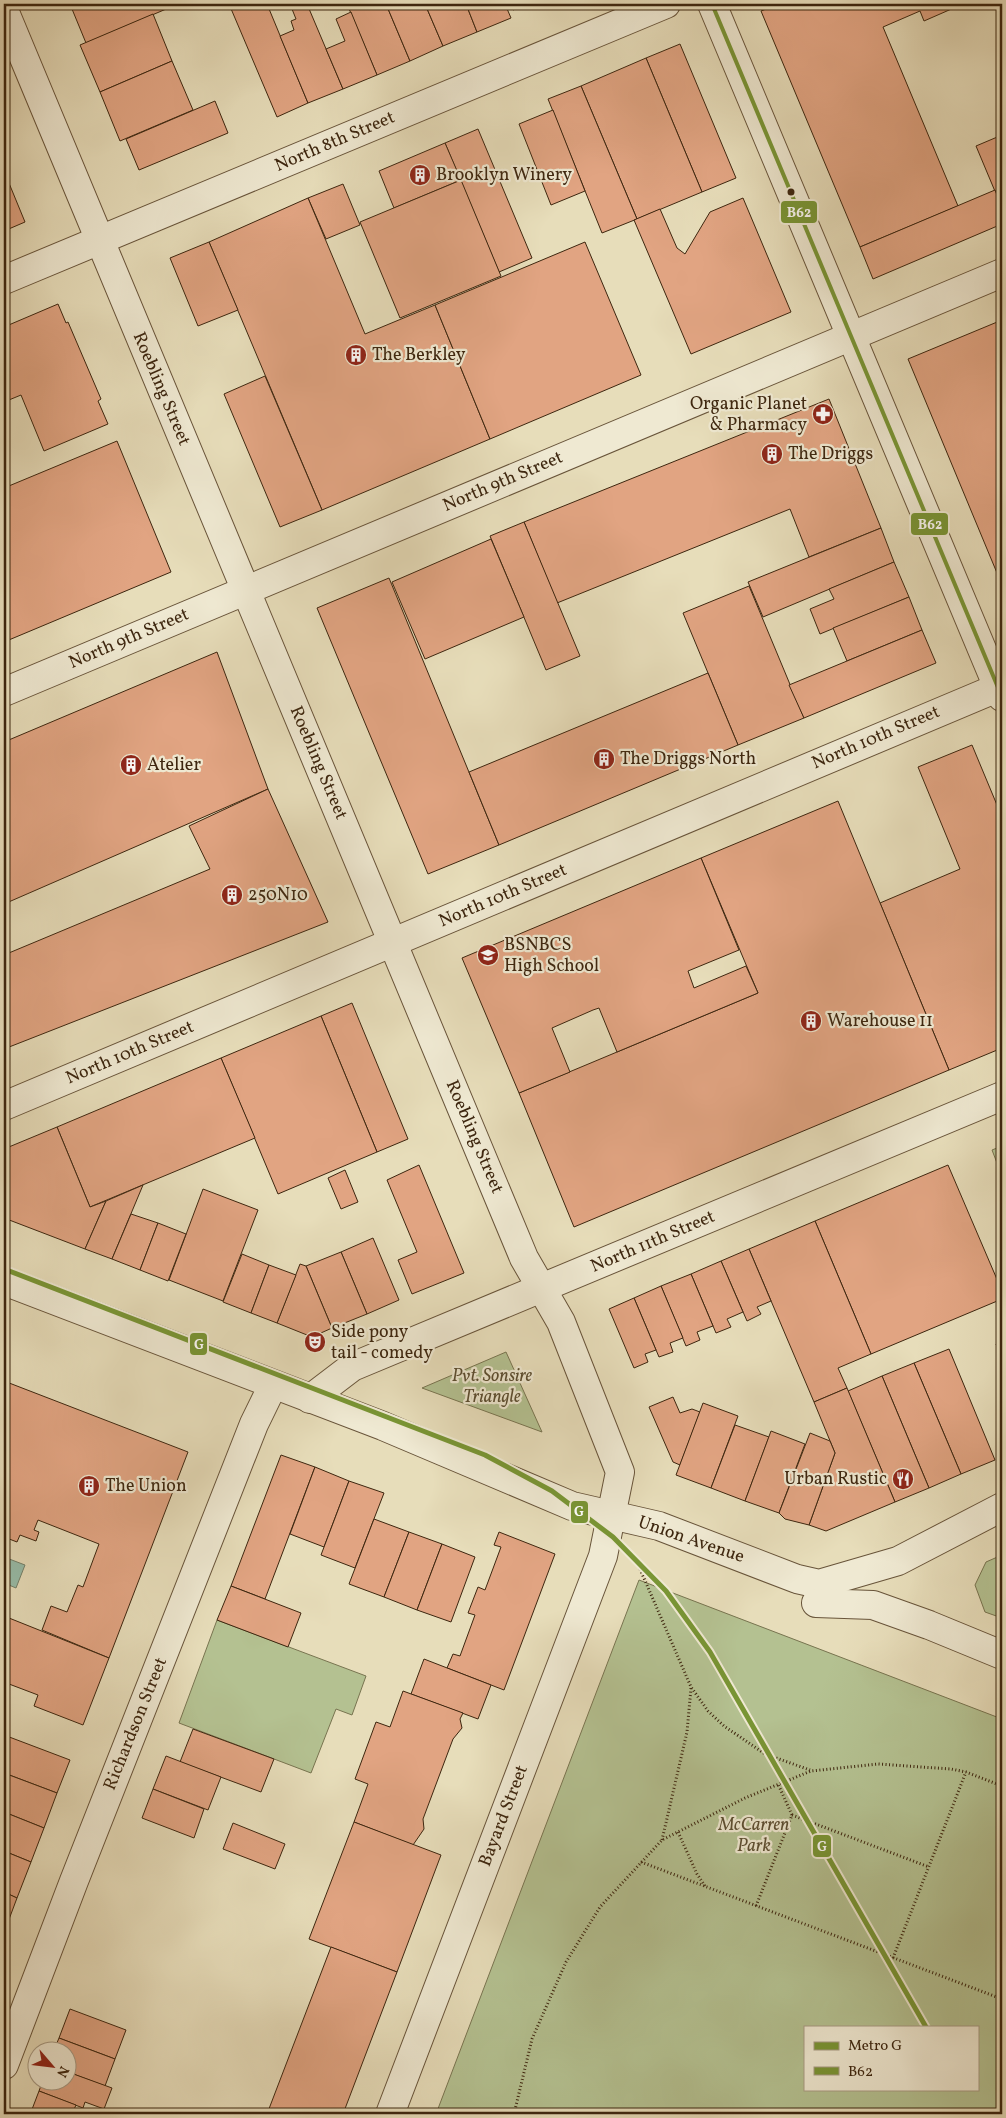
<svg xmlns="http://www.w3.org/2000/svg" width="1006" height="2118" viewBox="0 0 1006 2118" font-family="Vollkorn,serif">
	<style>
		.green { fill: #b4c191; stroke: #787450; fill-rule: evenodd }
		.water { fill: #98bda9; stroke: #74816b }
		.building { fill: #e1a482; stroke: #3d260f }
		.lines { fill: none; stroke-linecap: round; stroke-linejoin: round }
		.minor-casing { stroke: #68543a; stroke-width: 30 }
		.path { stroke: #3d260f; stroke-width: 3; stroke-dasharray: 1 2.5; stroke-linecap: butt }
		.minor { stroke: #efe9d2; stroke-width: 28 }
		.bus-1-casing { stroke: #efe9d2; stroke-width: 8 }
		.bus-1 { stroke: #799534; stroke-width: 4 }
		.metro-1-casing { stroke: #efe9d2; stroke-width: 9 }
		.metro-1 { stroke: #799534; stroke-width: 5 }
		.bus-dot { fill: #3d260f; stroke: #efe9d2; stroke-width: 2 }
		.labels { text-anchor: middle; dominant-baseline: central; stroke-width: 4.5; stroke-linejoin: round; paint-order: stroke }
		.street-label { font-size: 18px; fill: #3d260f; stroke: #efe9d2 }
		.poi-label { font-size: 18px; fill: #3d260f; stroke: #efe9d2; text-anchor: start }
		.park-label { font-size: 18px; font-style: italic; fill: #5b4d30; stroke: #efe9d2 }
		.line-badge { stroke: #efe9d2; stroke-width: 2 }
		.badge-label { font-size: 14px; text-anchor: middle; font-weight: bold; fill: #fff }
	</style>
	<rect width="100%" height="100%" fill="#e7ddba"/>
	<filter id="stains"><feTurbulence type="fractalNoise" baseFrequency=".004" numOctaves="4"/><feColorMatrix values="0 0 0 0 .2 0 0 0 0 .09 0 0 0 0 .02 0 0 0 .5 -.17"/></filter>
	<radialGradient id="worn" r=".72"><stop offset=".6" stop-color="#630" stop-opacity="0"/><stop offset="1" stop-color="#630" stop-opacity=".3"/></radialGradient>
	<g class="green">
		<path d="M1002 1146V1176L992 1150Z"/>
		<path d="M506 1352 542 1432 422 1388Z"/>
		<path d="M1002 1555V1618L985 1612 975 1585 986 1562Z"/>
		<path d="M639 1580 1002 1719V2114H436ZM805 2027H977V2089H805Z"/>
		<path d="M217 1620 366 1676 352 1715 336 1709 311 1773 179 1723Z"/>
	</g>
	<path class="water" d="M4 1557 25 1565 16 1588 4 1583Z"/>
	<g class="building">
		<path d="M84 4H178L86 43 72 9Z"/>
		<path d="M229 4H267L308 103 277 117Z"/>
		<path d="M290 4H307L343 89 308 103 280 36 294 30 291 21 296 19Z"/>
		<path d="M347 4H386L410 61 377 75Z"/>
		<path d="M386 4H425L443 46 410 61Z"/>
		<path d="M425 4H466L477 32 443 46Z"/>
		<path d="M466 4H505L511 18 477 32Z"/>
		<path d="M510 4H527L513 10Z"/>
		<path d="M779 4H955L956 7 924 21 920 11 883 27 958 206 860 247 761 11Z"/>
		<path d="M351 12 377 75 343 89 326 49 345 41 336 19Z"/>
		<path d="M153 14 172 61 100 92 80 45Z"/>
		<path d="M680 44 736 178 702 192 646 58Z"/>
		<path d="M646 58 702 192 637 219 581 86Z"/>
		<path d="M172 61 193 110 120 141 100 92Z"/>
		<path d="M581 86 637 219 602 233 548 99Z"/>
		<path d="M215 101 228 133 139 170 126 139Z"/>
		<path d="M553 110 585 191 551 205 519 124Z"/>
		<path d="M478 129 532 258 499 272 445 143Z"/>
		<path d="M1002 135V208L976 146Z"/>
		<path d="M445 143 461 180 394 208 379 171Z"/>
		<path d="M4 171 25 222 4 231Z"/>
		<path d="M461 180 501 276 400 318 360 222Z"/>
		<path d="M343 184 360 225 326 239 308 198Z"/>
		<path d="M995 190 1002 208V224L873 279 860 247Z"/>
		<path d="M308 198 365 334 435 305 490 439 322 510 209 242Z"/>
		<path d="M743 198 791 312 691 354 634 220 660 209 677 248 685 254 710 212Z"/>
		<path d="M209 242 238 310 198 326 170 258Z"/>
		<path d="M585 242 641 375 490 439 435 305Z"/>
		<path d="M58 304 66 323 68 322 101 399 98 401 108 424 44 451 21 395 4 402V327Z"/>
		<path d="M1002 320V585L908 359Z"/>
		<path d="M265 376 322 510 280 527 224 394Z"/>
		<path d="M829 399 881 528 809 557 790 509 557 603 524 522Z"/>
		<path d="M117 441 171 572 4 642V488Z"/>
		<path d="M524 522 580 656 546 670 490 536Z"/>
		<path d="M881 528 894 562 763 617 748 582Z"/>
		<path d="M491 539 524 617 425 659 392 582Z"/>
		<path d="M894 562 909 597 820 634 810 609 834 599 829 589Z"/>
		<path d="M389 578 499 845 428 874 317 608Z"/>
		<path d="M749 586 804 718 738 745 683 613Z"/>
		<path d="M909 597 922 630 847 661 833 628Z"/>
		<path d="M922 630 936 663 804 718 789 685Z"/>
		<path d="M217 652 268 789 4 904V742Z"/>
		<path d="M708 673 738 745 499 845 469 772Z"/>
		<path d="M972 745 1002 817V1048L949 1070 880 903 960 869 918 767Z"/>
		<path d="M268 789 328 922 4 1049V955L210 869 189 826Z"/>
		<path d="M838 801 949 1070 574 1227 519 1093 758 993 701 858Z"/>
		<path d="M701 858 739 950 688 971 694 988 746 966 758 993 617 1052 599 1008 593 1010 552 1028 570 1072 519 1093 462 958Z"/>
		<path d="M352 1003 408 1139 377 1152 321 1016Z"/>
		<path d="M321 1016 377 1152 278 1194 221 1058Z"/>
		<path d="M221 1058 255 1138 90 1207 57 1127Z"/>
		<path d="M57 1127 90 1207 106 1201 85 1249 4 1218V1149Z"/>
		<path d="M419 1165 464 1273 412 1294 398 1260 417 1252 387 1180Z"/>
		<path d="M948 1165 1002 1291V1299L871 1354 815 1221Z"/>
		<path d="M345 1170 358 1202 341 1209 328 1178Z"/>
		<path d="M143 1185 112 1259 85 1249 106 1201Z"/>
		<path d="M203 1189 258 1210 223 1301 169 1280Z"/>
		<path d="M131 1214 158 1223 140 1270 112 1259Z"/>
		<path d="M815 1221 871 1354 838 1368 847 1388 814 1402 749 1249Z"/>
		<path d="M158 1223 186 1234 168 1281 140 1270Z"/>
		<path d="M373 1238 399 1300 367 1314 341 1252Z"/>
		<path d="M749 1249 771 1301 757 1307 761 1314 747 1321 721 1261Z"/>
		<path d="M341 1252 367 1314 332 1328 306 1266Z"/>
		<path d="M242 1254 269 1265 251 1313 223 1302Z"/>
		<path d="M721 1261 743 1312 727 1319 731 1327 716 1333 691 1274Z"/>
		<path d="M300 1264 306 1266 332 1328 312 1337 277 1323Z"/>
		<path d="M269 1265 296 1275 277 1323 251 1313Z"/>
		<path d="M691 1274 713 1326 697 1332 700 1340 686 1346 661 1286Z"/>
		<path d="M661 1286 683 1338 670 1343 673 1352 659 1357 634 1298Z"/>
		<path d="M634 1298 656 1350 645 1354 648 1362 634 1368 609 1309Z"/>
		<path d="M1002 1341V1359L996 1344Z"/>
		<path d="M949 1349 995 1460 961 1474 914 1363Z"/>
		<path d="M914 1363 961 1474 929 1488 882 1376Z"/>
		<path d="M882 1376 929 1488 895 1502 848 1391Z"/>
		<path d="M4 1381 188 1452 109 1658 42 1630 51 1606 67 1612 78 1585 83 1587 99 1544 38 1520 34 1530 39 1532 36 1541 20 1535 17 1542 4 1537Z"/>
		<path d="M847 1388 895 1502 826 1531 809 1525 835 1453 814 1402Z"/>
		<path d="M673 1397 680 1413 692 1409 700 1412 680 1465 673 1462 649 1407Z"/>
		<path d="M703 1403 738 1416 711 1488 676 1475Z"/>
		<path d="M735 1425 769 1437 745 1501 711 1488Z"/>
		<path d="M771 1431 805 1444 779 1513 745 1501Z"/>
		<path d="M810 1433 830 1441 835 1453 809 1525 785 1519 779 1513Z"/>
		<path d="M281 1455 315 1467 265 1599 231 1586Z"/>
		<path d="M315 1467 349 1481 324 1547 290 1534Z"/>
		<path d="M349 1481 384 1493 355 1568 321 1555Z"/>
		<path d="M374 1519 409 1532 384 1597 349 1584Z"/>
		<path d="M409 1532 442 1544 417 1610 384 1597Z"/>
		<path d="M499 1532 555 1554 504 1690 447 1668 453 1654 460 1656 475 1615 468 1613 478 1587 485 1590 501 1547 494 1545Z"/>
		<path d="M442 1544 475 1557 451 1622 417 1610Z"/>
		<path d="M231 1586 301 1613 288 1647 217 1620Z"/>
		<path d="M4 1616 109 1658 83 1725 34 1706 38 1695 9 1684 4 1695Z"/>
		<path d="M424 1659 491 1685 478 1719 411 1694Z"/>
		<path d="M403 1691 463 1713 460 1719 462 1728 453 1739 423 1819 424 1829 413 1845 354 1822 368 1784 355 1779 376 1722 390 1727Z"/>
		<path d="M193 1729 274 1759 261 1792 180 1762Z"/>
		<path d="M4 1735 70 1760 57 1793 4 1773Z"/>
		<path d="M166 1756 221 1777 208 1810 153 1789Z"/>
		<path d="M4 1773 57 1793 44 1828 4 1812Z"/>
		<path d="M153 1789 204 1809 194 1838 142 1818Z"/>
		<path d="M4 1812 44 1828 31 1862 4 1851Z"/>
		<path d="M354 1822 441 1855 397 1972 309 1939Z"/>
		<path d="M233 1823 285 1844 275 1869 223 1849Z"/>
		<path d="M4 1851 31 1862 17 1898 4 1892Z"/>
		<path d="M4 1892 17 1898 5 1930 4 1929Z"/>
		<path d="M331 1947 397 1972 343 2114H267Z"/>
		<path d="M70 2009 126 2030 115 2059 59 2038Z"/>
		<path d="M59 2038 115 2059 105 2086 68 2072V2050H54Z"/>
		<path d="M68 2072 112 2088 104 2109 85 2102 83 2108 39 2091 43 2080H68Z"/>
		<path d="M39 2091 76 2105 72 2114H37L31 2112Z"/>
	</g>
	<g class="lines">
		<g class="minor-casing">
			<g id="minor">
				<path d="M712 4 1002 697"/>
				<path d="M4 10 524 1258 561 1322 620 1472 603 1556 390 2114"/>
				<path d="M4 280 666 4"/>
				<path d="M4 692 1002 273"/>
				<path d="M4 1106 1002 686"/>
				<path d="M4 1281 383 1426 572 1506 659 1526 797 1579 819 1584 898 1561 1002 1507"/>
				<path d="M310 1399 352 1367 1002 1096"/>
				<path d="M816 1603 873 1605 929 1625 1002 1655"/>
				<path d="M4 2065 74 1881 254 1424 273 1385"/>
			</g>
		</g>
		<g class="path">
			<path d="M640 1569 691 1687 708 1711 724 1726 765 1754 810 1770"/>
			<path d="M792 1815 929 1867"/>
			<path d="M678 1832 697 1874 705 1886"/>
			<path d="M662 1840 687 1732 691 1688"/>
			<path d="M641 1862 1002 1999"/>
			<path d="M756 1906 792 1815 778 1784"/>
			<path d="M893 1958 966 1772"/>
			<path d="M514 2114 532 2039 566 1962 600 1907 662 1840 745 1798 811 1771 878 1764 951 1769 966 1772 1002 1786"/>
		</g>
		<use href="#minor" class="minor"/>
		<g class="bus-1-casing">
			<path id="bus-1" d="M712 4 1002 697"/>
		</g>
		<use href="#bus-1" class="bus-1"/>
		<g class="metro-1-casing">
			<path id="metro-1" d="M4 1269 485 1455 552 1491 613 1537 666 1591 710 1652 926 2027"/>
		</g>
		<use href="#metro-1" class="metro-1"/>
	</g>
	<defs>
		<g id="building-disc" transform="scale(1.125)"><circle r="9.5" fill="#8f2418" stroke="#efe9d2"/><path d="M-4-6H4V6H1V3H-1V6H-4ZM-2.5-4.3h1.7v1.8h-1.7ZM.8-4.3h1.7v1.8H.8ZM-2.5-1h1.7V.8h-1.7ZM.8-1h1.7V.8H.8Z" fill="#fff"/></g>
		<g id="pharmacy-disc" transform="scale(1.125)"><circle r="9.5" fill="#8f2418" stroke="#efe9d2"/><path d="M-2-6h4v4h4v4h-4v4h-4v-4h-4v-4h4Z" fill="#fff"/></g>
		<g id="school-disc" transform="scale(1.125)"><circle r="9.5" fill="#8f2418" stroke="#efe9d2"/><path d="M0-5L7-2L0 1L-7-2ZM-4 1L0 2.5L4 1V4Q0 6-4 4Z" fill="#fff"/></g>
		<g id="theatre-disc" transform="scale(1.125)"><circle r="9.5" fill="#8f2418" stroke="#efe9d2"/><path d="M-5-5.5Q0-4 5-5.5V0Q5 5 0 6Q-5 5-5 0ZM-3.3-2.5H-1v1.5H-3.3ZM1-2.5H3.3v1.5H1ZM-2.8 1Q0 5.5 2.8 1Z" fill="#fff"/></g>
		<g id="restaurant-disc" transform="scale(1.125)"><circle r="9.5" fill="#8f2418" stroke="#efe9d2"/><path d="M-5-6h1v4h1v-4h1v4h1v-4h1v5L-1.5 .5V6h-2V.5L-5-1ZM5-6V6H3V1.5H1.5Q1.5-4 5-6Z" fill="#fff"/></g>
	</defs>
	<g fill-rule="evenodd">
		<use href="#building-disc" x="420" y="175"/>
		<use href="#building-disc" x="356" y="355"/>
		<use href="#pharmacy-disc" x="823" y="414"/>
		<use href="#building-disc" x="772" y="454"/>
		<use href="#building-disc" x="604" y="759"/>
		<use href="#building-disc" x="131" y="765"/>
		<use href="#building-disc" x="232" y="895"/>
		<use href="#school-disc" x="488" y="955"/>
		<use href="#building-disc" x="811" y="1021"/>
		<use href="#theatre-disc" x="315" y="1342"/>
		<use href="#restaurant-disc" x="903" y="1479"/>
		<use href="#building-disc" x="89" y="1486"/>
	</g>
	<circle class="bus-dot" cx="791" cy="192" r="4.5"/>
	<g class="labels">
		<g class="street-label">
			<text transform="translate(335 142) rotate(-23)">North 8th Street</text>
			<text transform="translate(161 389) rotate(67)">Roebling Street</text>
			<text transform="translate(503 482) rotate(-23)">North 9th Street</text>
			<text transform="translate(129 639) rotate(-23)">North 9th Street</text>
			<text transform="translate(876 738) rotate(-23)">North 10th Street</text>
			<text transform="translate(318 763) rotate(67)">Roebling Street</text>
			<text transform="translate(503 896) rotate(-23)">North 10th Street</text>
			<text transform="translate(130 1053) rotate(-23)">North 10th Street</text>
			<text transform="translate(474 1137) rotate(67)">Roebling Street</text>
			<text transform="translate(653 1242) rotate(-23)">North 11th Street</text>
			<text transform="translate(691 1540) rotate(19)">Union Avenue</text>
			<text transform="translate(136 1724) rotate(-68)">Richardson Street</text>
			<text transform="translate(504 1816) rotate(-69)">Bayard Street</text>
		</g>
		<g class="poi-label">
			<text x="436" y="175">Brooklyn Winery</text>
			<text x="372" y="355">The Berkley</text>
			<text x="807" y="404" text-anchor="end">Organic Planet<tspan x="807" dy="21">&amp; Pharmacy</tspan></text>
			<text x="788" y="454">The Driggs</text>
			<text x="620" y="759">The Driggs North</text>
			<text x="147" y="765">Atelier</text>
			<text x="248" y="895">250N10</text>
			<text x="504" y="945">BSNBCS<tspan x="504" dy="21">High School</tspan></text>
			<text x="827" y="1021">Warehouse 11</text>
			<text x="331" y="1332">Side pony<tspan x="331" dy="21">tail - comedy</tspan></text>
			<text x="887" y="1479" text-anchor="end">Urban Rustic</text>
			<text x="105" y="1486">The Union</text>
		</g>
		<g class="park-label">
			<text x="492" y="1376">Pvt. Sonsire<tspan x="492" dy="21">Triangle</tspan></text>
			<text x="754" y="1825">McCarren<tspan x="754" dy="21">Park</tspan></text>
		</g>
	</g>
	<g class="line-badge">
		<rect x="780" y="200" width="38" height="24" rx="5" fill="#799534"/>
		<rect x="910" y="512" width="39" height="24" rx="5" fill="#799534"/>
		<rect x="189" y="1332" width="19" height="24" rx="5" fill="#799534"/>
		<rect x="570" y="1500" width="19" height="24" rx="5" fill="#799534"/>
		<rect x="812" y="1834" width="20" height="24" rx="5" fill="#799534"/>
	</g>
	<g class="badge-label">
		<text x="799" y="217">B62</text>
		<text x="930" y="529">B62</text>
		<text x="199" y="1349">G</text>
		<text x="579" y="1516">G</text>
		<text x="822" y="1851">G</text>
	</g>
	<rect width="1006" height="2118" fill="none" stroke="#e7ddba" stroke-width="20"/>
	<rect x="5" y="5" width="996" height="2108" fill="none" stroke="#3d260f" stroke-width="2.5"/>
	<rect x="10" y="10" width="986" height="2098" fill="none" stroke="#3d260f"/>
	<rect x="804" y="2026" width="175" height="65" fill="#efe9d2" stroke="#a89b84"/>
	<rect x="814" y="2042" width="25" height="8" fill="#799534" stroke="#a89b84"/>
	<text x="848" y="2050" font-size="15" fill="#3d260f">Metro G</text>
	<rect x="814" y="2067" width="25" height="8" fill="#799534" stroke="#a89b84"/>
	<text x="848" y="2076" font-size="15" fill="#3d260f">B62</text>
	<g transform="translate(52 2066) rotate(118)"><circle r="24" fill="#efe9d2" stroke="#a89b84"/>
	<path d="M0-4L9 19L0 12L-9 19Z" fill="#8f2418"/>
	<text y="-8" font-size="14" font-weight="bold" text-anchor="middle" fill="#3d260f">N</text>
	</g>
	<rect width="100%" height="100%" filter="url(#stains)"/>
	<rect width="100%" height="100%" fill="url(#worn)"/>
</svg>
